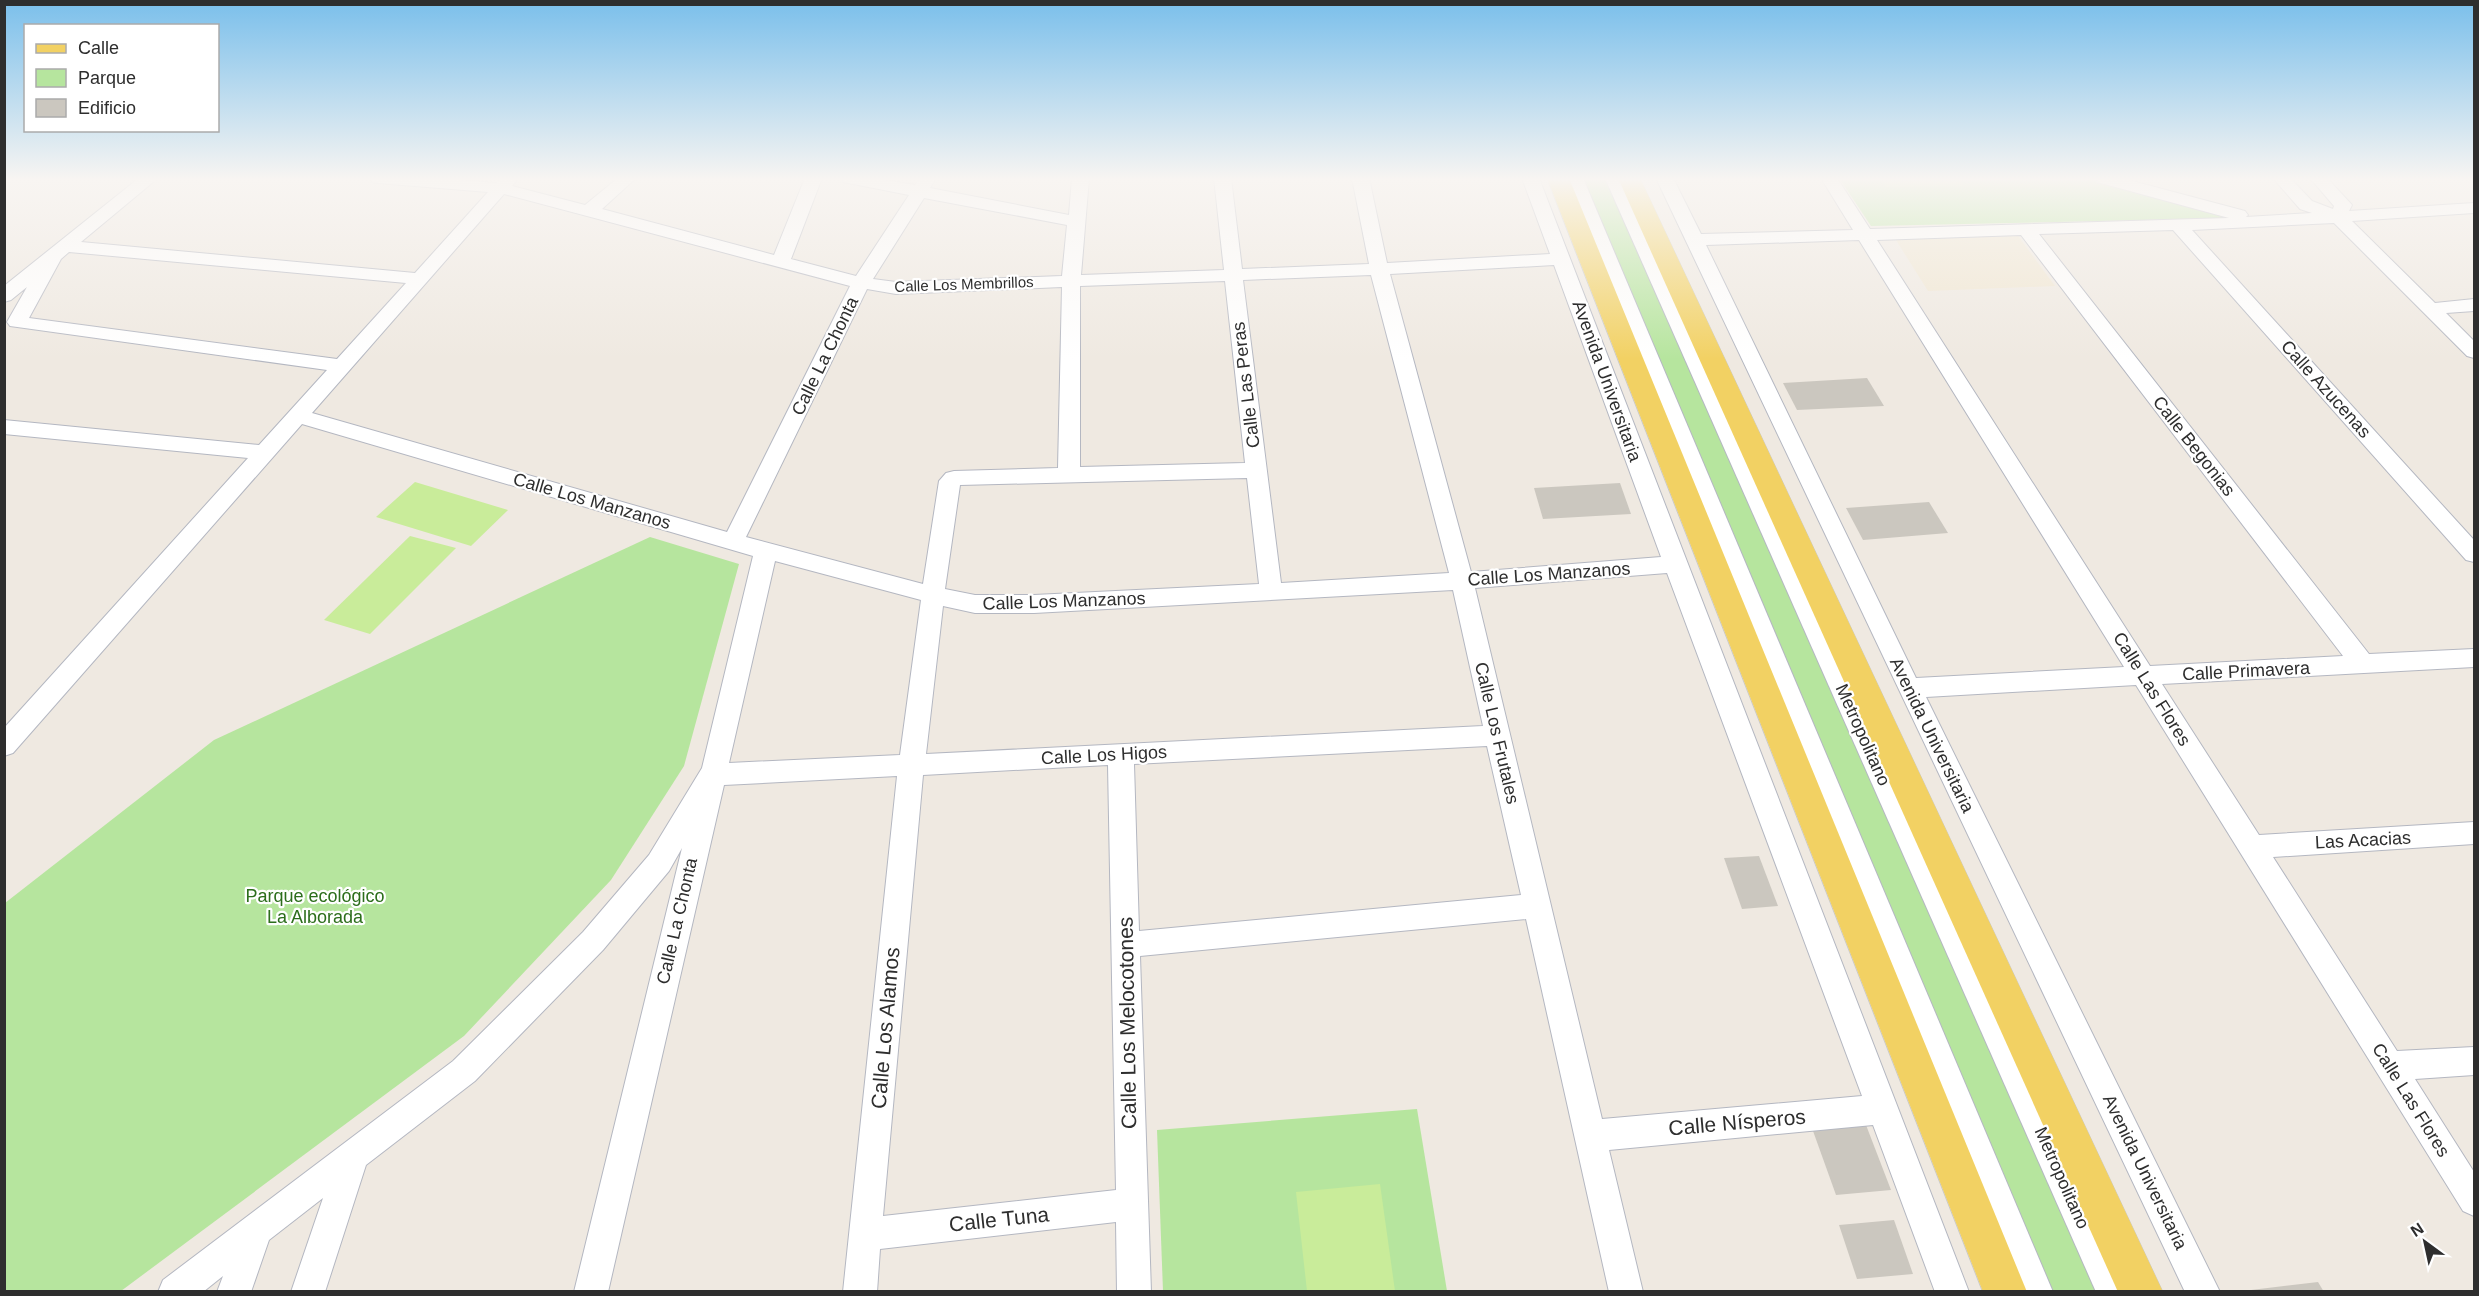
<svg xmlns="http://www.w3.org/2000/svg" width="2479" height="1296" viewBox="0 0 2479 1296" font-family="Helvetica,sans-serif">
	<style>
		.education { fill: #f0e6d1 }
		.green { fill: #b6e59e }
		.pitch { fill: #c9ec9a }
		.building { fill: #cbc7bf }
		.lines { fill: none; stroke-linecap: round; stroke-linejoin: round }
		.minor-casing { stroke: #b4b7c1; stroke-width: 2 }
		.major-casing { stroke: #c9c9c9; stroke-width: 1 }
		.minor { fill: #fff; fill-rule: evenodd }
		.major { fill: #f2d163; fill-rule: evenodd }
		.labels { text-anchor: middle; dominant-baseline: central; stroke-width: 4.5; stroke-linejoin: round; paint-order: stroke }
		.far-street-label { font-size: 15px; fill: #2e2e2e; stroke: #fff }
		.street-label { font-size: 18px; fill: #2e2e2e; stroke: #fff }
		.park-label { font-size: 18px; fill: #2c6e1b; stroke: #fff }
		.near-street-label { font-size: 21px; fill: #2e2e2e; stroke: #fff }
	</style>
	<rect width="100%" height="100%" fill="#efe9e1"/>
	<path class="education" d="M2018 236 2055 286 1928 291 1896 240Z"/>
	<g class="green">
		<path d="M1581 178H1606L2101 1291H2049Z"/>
		<path d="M1839 178H2086L2232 218 1871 226Z"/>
		<path d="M650 537 739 564 684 766 611 880 464 1036 121 1291H5V903L214 740Z"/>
		<path d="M1417 1109 1447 1291H1163L1157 1130Z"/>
	</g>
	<g class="pitch">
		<path d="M1881 178H1958L1964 186 1886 187Z"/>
		<path d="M415 482 508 510 471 546 376 517Z"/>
		<path d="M410 536 456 548 370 634 324 620Z"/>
		<path d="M1380 1184 1395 1291H1307L1296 1192Z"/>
	</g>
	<g class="building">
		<path d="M1867 378 1884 406 1797 410 1783 383Z"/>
		<path d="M1620 483 1631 514 1543 519 1534 488Z"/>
		<path d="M1929 502 1948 533 1863 540 1846 508Z"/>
		<path d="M1759 856 1778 906 1742 909 1724 858Z"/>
		<path d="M1866 1125 1891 1190 1836 1195 1813 1131Z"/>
		<path d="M1894 1220 1913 1274 1857 1279 1839 1225Z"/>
		<path d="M2318 1282 2324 1292H2251V1290Z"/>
	</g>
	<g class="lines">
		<g class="minor-casing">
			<g id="minor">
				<path d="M139 178H158L81 242 415 273 488 192 378 183 372 182 370 178H435L496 183 501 178H513L516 181 512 186 585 205 618 178H636L602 209 774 255 805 178H822L791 259 856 276 909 195 843 182 841 178H873L915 185 920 178H936L930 188 1069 215 1072 178H1089L1081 275 1224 270 1214 178H1231L1242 269 1369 264 1352 178H1369L1387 263 1550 254 1522 178H1539L1969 1292H1935L1873 1125 1609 1150 1643 1292H1609L1526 919 1140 956 1151 1292H1117L1116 1222 880 1249 877 1292H843L897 776 724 785 608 1292H574L682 848 669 871 603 950 475 1081 366 1165 325 1292H291L323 1198 269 1240 251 1292H217L223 1276 203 1292H158L163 1280 453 1061 583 932 649 855 702 768 753 556 302 424 13 753 4 756V728L248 458 4 434V420L259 445 327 370 10 326 7 322 27 287 11 300 4 302V286ZM504 194 850 286 727 532 312 413ZM924 198 1067 225 1062 276 896 282 873 279ZM69 252 406 283 337 359 29 318 61 259ZM1554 265 1661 557 1471 572 1390 274ZM1371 275 1449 573 1281 583 1243 280ZM1225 281 1245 463 1080 467V286ZM1062 287 1058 468 954 471 946 473 939 481 923 584 746 537 867 289 896 294ZM1247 478 1259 584 1034 595H975L945 589 960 485ZM775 561 921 600 900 755 729 763ZM1667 573 1862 1096 1602 1119 1475 588ZM1453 590 1483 726 926 754 943 606 975 613H1034ZM1487 746 1521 895 1139 931 1134 764ZM1108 765 1116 1190 883 1216 923 775Z"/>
				<path d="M1566 178H1583L2053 1292H2019Z"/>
				<path d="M1605 178H1622L2130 1292H2096Z"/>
				<path d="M1656 178H1673L1701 234 1853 230 1821 178H1837L1870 229 2229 218 2097 182 2095 178H2121L2245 211 2248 215 2246 217 2312 213 2300 209 2273 178H2290L2312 201 2333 209 2334 206 2310 178H2327L2352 205 2349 211 2474 203V213L2352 221 2435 303 2474 299V311L2446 313 2474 341V358L2467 356 2334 223 2192 230 2474 540V562L2466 560 2173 230 2039 234 2369 654 2474 649V667L2162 684 2259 835 2474 822V844L2273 857 2397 1051 2474 1047V1075L2415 1079 2474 1172V1216L2463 1211 2136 685 1926 697 2220 1292H2185ZM2021 235 2343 656 2150 666 1877 240ZM1859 240 2124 667 1916 678 1706 245Z"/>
			</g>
		</g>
		<g class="major-casing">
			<g id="major">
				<path d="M1547 178H1569L2027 1292H1983Z"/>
				<path d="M1618 178H1640L2163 1292H2118Z"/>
			</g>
		</g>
		<use href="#minor" class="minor"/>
		<use href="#major" class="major"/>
	</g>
	<linearGradient id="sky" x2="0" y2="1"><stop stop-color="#7abfeb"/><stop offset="0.5" stop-color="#f8f5f2"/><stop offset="1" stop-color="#f8f5f2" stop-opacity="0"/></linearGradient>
	<rect width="2479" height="359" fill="url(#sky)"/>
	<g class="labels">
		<g class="far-street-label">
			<text transform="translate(964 284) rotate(-2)">Calle Los Membrillos</text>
		</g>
		<g class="street-label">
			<text transform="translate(825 356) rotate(-64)">Calle La Chonta</text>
			<text transform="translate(1607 381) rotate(70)">Avenida Universitaria</text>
			<text transform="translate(1246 385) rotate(-97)">Calle Las Peras</text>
			<text transform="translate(2326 389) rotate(48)">Calle Azucenas</text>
			<text transform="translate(2194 446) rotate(52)">Calle Begonias</text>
			<text transform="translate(592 501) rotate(16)">Calle Los Manzanos</text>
			<text transform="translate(1549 574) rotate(-4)">Calle Los Manzanos</text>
			<text transform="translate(1064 601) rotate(-2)">Calle Los Manzanos</text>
			<text transform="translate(2246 671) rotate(-3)">Calle Primavera</text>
			<text transform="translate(2152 689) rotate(58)">Calle Las Flores</text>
			<text transform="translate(1497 733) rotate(77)">Calle Los Frutales</text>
			<text transform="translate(1863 735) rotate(66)">Metropolitano</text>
			<text transform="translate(1932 735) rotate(64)">Avenida Universitaria</text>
			<text transform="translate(1104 755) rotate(-3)">Calle Los Higos</text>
			<text transform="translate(2363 840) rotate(-3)">Las Acacias</text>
			<text transform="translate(677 921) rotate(-77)">Calle La Chonta</text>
			<text transform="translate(2411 1100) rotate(58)">Calle Las Flores</text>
			<text transform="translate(2145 1172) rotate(64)">Avenida Universitaria</text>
			<text transform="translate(2062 1178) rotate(66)">Metropolitano</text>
		</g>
		<g class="park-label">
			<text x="315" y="896">Parque ecológico<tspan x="315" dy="21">La Alborada</tspan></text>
		</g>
		<g class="near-street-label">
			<text transform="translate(1127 1023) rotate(-91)">Calle Los Melocotones</text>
			<text transform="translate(885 1028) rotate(-85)">Calle Los Alamos</text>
			<text transform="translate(1737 1122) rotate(-5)">Calle Nísperos</text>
			<text transform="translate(999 1219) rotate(-6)">Calle Tuna</text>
		</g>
	</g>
	<rect width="2479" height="1296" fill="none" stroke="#2e2e2e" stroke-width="12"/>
	<rect x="24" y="24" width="195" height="108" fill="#ffffff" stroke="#ababab" stroke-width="1.5"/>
	<rect x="36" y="44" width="30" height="9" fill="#f2d163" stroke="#ababab" stroke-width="1.5"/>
	<text x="78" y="54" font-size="18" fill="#2e2e2e">Calle</text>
	<rect x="36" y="69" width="30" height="18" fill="#b6e59e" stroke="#ababab" stroke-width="1.5"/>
	<text x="78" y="84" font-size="18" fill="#2e2e2e">Parque</text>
	<rect x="36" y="99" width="30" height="18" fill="#cbc7bf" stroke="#ababab" stroke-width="1.5"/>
	<text x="78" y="114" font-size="18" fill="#2e2e2e">Edificio</text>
	<g transform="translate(2425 1242) rotate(327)" stroke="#ffffff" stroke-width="4.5" paint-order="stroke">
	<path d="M0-4.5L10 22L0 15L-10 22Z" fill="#2e2e2e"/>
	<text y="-9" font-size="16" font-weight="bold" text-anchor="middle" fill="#2e2e2e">N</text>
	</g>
</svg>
